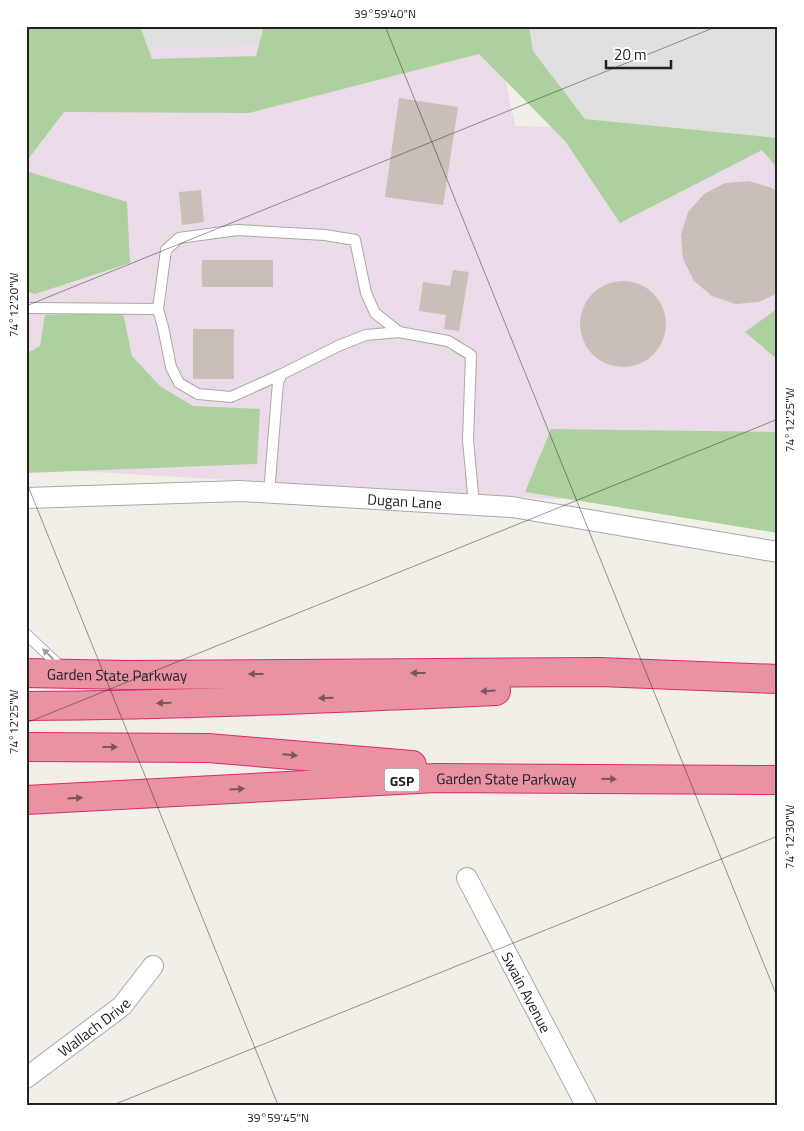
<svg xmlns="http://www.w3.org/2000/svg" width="804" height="1131" viewBox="0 0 804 1131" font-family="'Titillium Web',sans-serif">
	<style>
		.residential { fill: #e0dfdf }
		.industrial { fill: #ebdbe8 }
		.forest { fill: #add19e }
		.building { fill: #c7bfb8 }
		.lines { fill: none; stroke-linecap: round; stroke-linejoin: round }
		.service-casing { stroke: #a9a9a9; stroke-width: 12 }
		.minor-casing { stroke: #a9a9a9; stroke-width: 22 }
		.motorway-casing { stroke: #dc2a67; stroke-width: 30 }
		.service { stroke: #fff; stroke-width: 10 }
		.minor { stroke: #fff; stroke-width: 20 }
		.motorway { stroke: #e892a2; stroke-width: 28 }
		.oneway { fill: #9c9c9c }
		.oneway2 { fill: #7b545c }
		.ticks { fill: none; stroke: #222; stroke-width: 1; stroke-opacity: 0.45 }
		.labels { text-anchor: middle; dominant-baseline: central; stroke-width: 4; stroke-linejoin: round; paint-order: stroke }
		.shield { fill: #fff; stroke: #646464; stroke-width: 1 }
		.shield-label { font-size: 14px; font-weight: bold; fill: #222 }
		.street-label { font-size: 15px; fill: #222; stroke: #fff }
		.neatline { fill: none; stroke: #222; stroke-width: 2 }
		.ticks-label { font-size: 12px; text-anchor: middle; fill: #222 }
	</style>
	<rect width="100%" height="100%" fill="#f2efe9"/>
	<g class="residential">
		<path d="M140 26H264L256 56 152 59Z"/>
		<path d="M529 26H778V138L585 119 533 51Z"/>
	</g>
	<path class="industrial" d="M496 34 515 126 756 134 778 141V512L26 468V55Z"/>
	<g class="forest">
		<path d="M26 26H140L152 59 256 56 264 26H529L533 51 585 119 778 138V169L762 150 620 223 565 141 479 54 249 113 64 112 26 162Z"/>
		<path d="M26 171 127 202 130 263 35 294 26 291Z"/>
		<path d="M778 308V360L745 332Z"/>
		<path d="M123 313 132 356 160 386 193 406 260 409 257 464 26 473V354L40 346 45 315Z"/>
		<path d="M551 429 778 432V533L525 492Z"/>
	</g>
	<g class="building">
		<path d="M399 98 458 107 443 205 385 197Z"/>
		<path d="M749 181 772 188 778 193V293L759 302 735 304 712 296 694 281 683 259 681 235 688 212 704 194 725 183Z"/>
		<path d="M201 190 204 222 182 225 179 192Z"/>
		<rect x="202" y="260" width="71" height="27"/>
		<path d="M453 270 469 272 459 331 444 329 446 315 419 311 423 282 450 286Z"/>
		<circle cx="623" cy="324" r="43"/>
		<rect x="193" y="329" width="41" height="50"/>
	</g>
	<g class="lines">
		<g class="service-casing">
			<g id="service">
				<path d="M26 308 158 309"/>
				<path d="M282 374 231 397 198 394 179 383 171 367 163 327 158 309 166 250 179 238 237 230 325 235 355 240 366 293 375 313 399 332 448 341 471 355 468 440 474 505"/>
				<path d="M269 493 278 382 282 374 338 346 366 335 399 332"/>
				<path d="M26 634 62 668"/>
			</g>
		</g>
		<g class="minor-casing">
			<g id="minor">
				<path id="s1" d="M26 498 240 491 512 507 778 552"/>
				<path id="s2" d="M467 878 586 1105"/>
				<path id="s3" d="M26 1078 122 1006 153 966"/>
			</g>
		</g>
		<g class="motorway-casing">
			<g id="motorway">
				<path id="s4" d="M26 673 127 675 599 672 778 679"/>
				<path d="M26 706C183 705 339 698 496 691"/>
				<path d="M26 747 208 748 412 765"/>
				<path id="s5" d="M26 800 436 778 778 780"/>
			</g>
		</g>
		<use href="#service" class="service"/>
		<use href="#minor" class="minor"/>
		<use href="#motorway" class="motorway"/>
	</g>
	<defs><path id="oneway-solid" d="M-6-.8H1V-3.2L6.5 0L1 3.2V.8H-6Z" transform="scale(1.25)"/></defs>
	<use class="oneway" href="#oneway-solid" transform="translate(48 654) rotate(-136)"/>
	<g class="oneway2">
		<use href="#oneway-solid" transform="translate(418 673) rotate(180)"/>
		<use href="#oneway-solid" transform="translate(256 674) rotate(180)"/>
		<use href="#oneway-solid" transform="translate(488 691) rotate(177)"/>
		<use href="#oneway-solid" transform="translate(326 698) rotate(178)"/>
		<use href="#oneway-solid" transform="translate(164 703) rotate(178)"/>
		<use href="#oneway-solid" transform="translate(110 747)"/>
		<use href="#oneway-solid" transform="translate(290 755) rotate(5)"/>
		<use href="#oneway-solid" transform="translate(609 779) rotate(1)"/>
		<use href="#oneway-solid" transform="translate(237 789) rotate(-3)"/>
		<use href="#oneway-solid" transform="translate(75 798) rotate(-3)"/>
	</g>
	<path class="ticks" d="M385 26 778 999M26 306 718 26M26 481 278 1105M26 723 778 419M113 1105 778 836"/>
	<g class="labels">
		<rect class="shield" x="384.5" y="768.5" width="35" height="23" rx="4"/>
		<g class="shield-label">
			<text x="402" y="780">GSP</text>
		</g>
		<g class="street-label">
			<text stroke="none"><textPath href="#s1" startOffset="379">Dugan Lane</textPath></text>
			<text stroke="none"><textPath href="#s4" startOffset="91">Garden State Parkway</textPath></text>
			<text stroke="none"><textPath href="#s5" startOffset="481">Garden State Parkway</textPath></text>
			<text stroke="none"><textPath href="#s2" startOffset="129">Swain Avenue</textPath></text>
			<text stroke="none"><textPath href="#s3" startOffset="85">Wallach Drive</textPath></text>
		</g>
	</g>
	<rect width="804" height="1131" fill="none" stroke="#ffffff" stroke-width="55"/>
	<path d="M606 60v8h65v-8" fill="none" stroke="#222222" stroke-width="2.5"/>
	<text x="614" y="60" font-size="15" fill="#222222" stroke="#ffffff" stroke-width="4" paint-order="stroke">20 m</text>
	<rect x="28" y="28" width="748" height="1076" class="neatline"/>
	<g class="ticks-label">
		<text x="385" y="18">39°59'40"N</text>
		<text transform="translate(14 305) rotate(-90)" y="4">74°12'20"W</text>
		<text transform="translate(790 420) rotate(-90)" y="4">74°12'25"W</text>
		<text transform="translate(14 722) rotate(-90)" y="4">74°12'25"W</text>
		<text transform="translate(790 837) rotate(-90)" y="4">74°12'30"W</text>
		<text x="278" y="1122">39°59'45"N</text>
	</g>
</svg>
